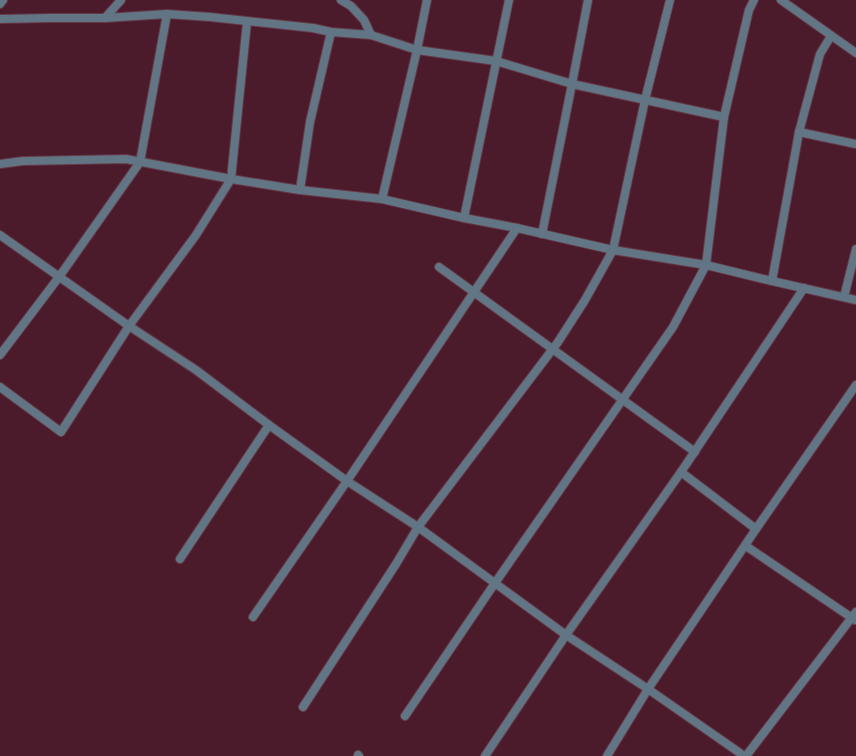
<svg xmlns="http://www.w3.org/2000/svg" width="856" height="756" viewBox="0 0 856 756" font-family="Arial,sans-serif">
	<style>
		.lines { fill: none; stroke-linecap: round; stroke-linejoin: round }
		.minor-casing { stroke: #653846; stroke-width: 10 }
		.minor { stroke: #617584; stroke-width: 8 }
	</style>
	<rect width="100%" height="100%" fill="#4b1b2b"/>
	<g class="lines">
		<g class="minor-casing">
			<g id="minor">
				<path d="M341 0 351 6 364 20 371 35"/>
				<path d="M781 0 856 53"/>
				<path d="M0 4 3 0"/>
				<path d="M105 18 121 0"/>
				<path d="M0 19 50 18H105L167 14 210 17 313 28 331 32 371 35 417 50 496 61 572 84 724 117"/>
				<path d="M799 132 856 144"/>
				<path d="M0 164 23 161 126 159 231 179 300 190 382 199 464 218 517 228 613 250 706 265 772 281 856 300"/>
				<path d="M300 190 310 122 331 32"/>
				<path d="M382 199 417 50 427 0"/>
				<path d="M464 218 509 0"/>
				<path d="M542 234 572 84 588 0"/>
				<path d="M0 235 129 326 196 370 269 425 347 481 418 527 566 635 648 689 740 753 742 756"/>
				<path d="M439 267 695 452"/>
				<path d="M772 281 799 132 820 54 831 36"/>
				<path d="M844 297 856 249"/>
				<path d="M0 355 59 277 140 162 167 14"/>
				<path d="M0 387 61 432 129 326 196 235 231 179 247 22"/>
				<path d="M681 472 756 529"/>
				<path d="M746 546 855 620"/>
				<path d="M180 559 269 425"/>
				<path d="M253 617 347 481 517 228"/>
				<path d="M303 707 396 564 418 527 558 342 585 300 613 250 645 100 670 0"/>
				<path d="M405 716 495 583 673 327 706 265 724 117 749 10 754 0"/>
				<path d="M358 755 359 756"/>
				<path d="M485 756 566 635 681 472 804 288"/>
				<path d="M607 756 648 689 756 529 856 385"/>
				<path d="M746 756 856 612"/>
			</g>
		</g>
		<use href="#minor" class="minor"/>
	</g>
</svg>
